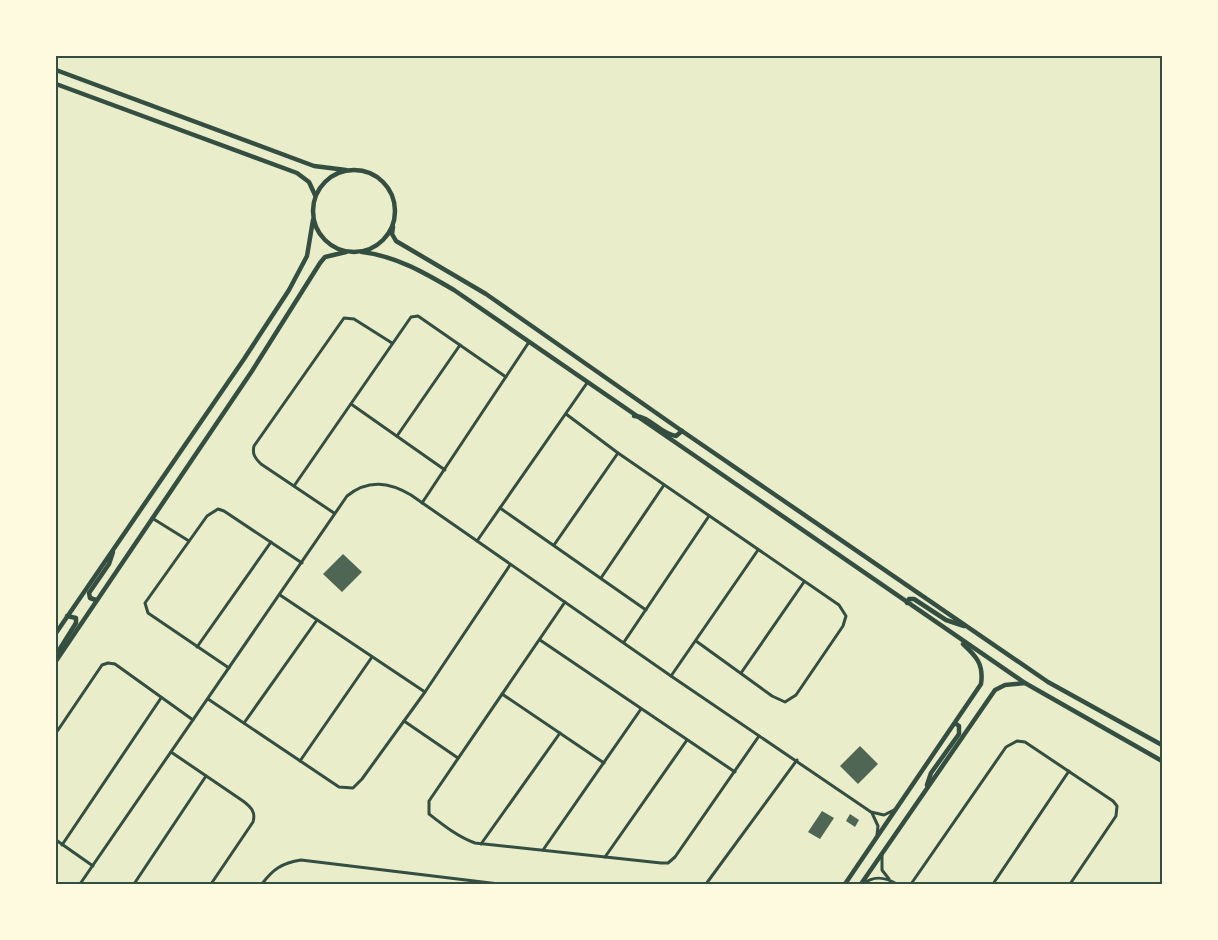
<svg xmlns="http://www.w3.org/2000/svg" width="1218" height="940" viewBox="0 0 1218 940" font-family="Cabin,sans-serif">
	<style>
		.building { fill: #4f6655 }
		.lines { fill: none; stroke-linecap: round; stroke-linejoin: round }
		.minor { stroke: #344e41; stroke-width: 3 }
		.tertiary { stroke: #344e41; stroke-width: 4.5 }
		.neatline { fill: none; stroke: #344e41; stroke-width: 2 }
	</style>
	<rect width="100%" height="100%" fill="#e9edc9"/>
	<g class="building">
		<path d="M343 554 362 572 342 592 323 574Z"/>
		<path d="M860 746 878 764 858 784 840 766Z"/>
		<path d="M822 811 834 818 820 839 808 832Z"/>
		<path d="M850 814 859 820 855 827 846 821Z"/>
	</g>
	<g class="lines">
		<g class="minor">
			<path d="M351 404 445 470"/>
			<path d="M566 414 618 453 839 605 846 616 843 626 796 695 785 702 772 696 696 641"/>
			<path d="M397 436 460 345"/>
			<path d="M294 486 411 317 418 316 506 377"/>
			<path d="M422 503 529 342"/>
			<path d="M500 508 646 610"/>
			<path d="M334 513 261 464C255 458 252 454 254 446L344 318 354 319 392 343"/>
			<path d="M152 518 189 541"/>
			<path d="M477 541 587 383"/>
			<path d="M554 545 618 453"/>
			<path d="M601 578 664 485"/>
			<path d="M280 595 425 692"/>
			<path d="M565 602 429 801V814C443 825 458 837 475 843L661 863H668L675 857 759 736"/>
			<path d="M540 640 735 772"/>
			<path d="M624 642 709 516"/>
			<path d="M197 647 271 542"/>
			<path d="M229 668 148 613 145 603 207 516 218 509 224 511 302 563"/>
			<path d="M741 673 804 582"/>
			<path d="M671 676 758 550"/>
			<path d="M502 694 604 763"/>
			<path d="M208 699 339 787 353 788 362 779 425 692 510 565"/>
			<path d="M404 721 458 758"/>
			<path d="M244 723 317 620"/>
			<path d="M56 733 102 665 108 663 115 664 193 720"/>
			<path d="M171 752 243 801C251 807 256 812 253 822L211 884"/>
			<path d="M300 761 372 657"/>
			<path d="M872 813 878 826 877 835"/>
			<path d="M56 840 93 866"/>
			<path d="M481 844 560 733"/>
			<path d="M62 845 161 698"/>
			<path d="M543 850 641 709"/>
			<path d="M882 855V870L889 879"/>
			<path d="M605 857 687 740"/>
			<path d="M80 884 347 496C368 479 389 482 411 495L671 676 871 812 884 815 894 810"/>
			<path d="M134 884 206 776"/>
			<path d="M262 884C273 869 282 863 301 860L499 884"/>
			<path d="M706 884 797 760"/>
			<path d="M863 884C874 875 885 877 897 884"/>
			<path d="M911 884 1006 747 1017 741 1025 742 1113 801 1117 806 1116 816 1070 884"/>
			<path d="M993 884 1069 771"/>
		</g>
		<g class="tertiary">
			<path d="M56 70 314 166 346 170"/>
			<path d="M56 84 297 173 309 182 315 195"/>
			<circle cx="354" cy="211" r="41"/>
			<path d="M393 227 392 234 396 241 486 294 682 431 1048 682 1162 745"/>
			<path d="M362 252C396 256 425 273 454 290L1025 683 1162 761"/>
			<path d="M634 416C650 416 660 434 676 436L682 431"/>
			<path d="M96 600 90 598 89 593 109 564 113 552"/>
			<path d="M907 603 909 599H914L946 620 964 626"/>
			<path d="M56 633 244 359 289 290 307 256 313 220"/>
			<path d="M56 655 76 623V618L67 616"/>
			<path d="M56 661 252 371 320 263 325 257 346 252"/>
			<path d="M927 785 931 773 959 734V726L955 723"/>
			<path d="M845 884 981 684C984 664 976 656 963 644"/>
			<path d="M861 884 995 690 1005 685 1025 683"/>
		</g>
	</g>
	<rect width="1218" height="940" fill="none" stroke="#fefae0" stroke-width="114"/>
	<rect x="57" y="57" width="1104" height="826" class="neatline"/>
</svg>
